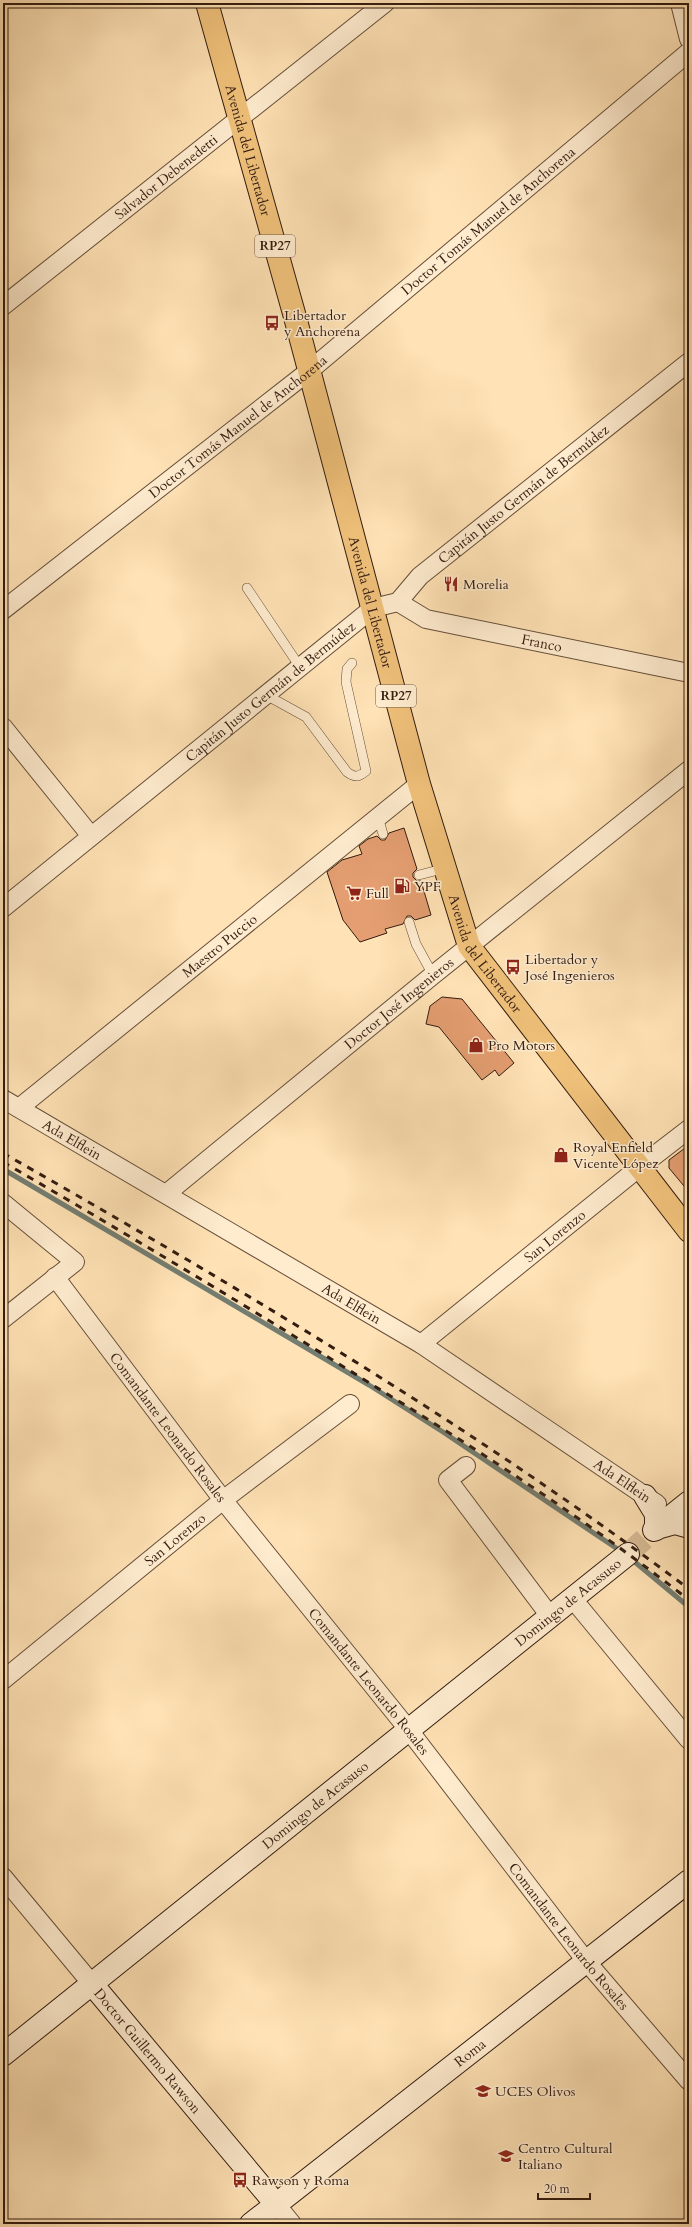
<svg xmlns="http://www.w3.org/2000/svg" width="692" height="2227" viewBox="0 0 692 2227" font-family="Cardo,serif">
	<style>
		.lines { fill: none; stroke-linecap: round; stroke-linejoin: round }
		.stream { stroke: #747d71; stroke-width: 5 }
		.building { fill: #e49e71; stroke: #331c10 }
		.secondary-tunnel { stroke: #d6ba94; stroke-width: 22; stroke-dasharray: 22 11; stroke-linecap: butt }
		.lane-casing { stroke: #664e39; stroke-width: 10 }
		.street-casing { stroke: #664e39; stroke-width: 20 }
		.secondary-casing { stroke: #331c10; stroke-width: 24 }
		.primary-casing { stroke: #331c10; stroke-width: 24 }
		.lane { stroke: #ffeccf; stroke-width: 9 }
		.street { stroke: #ffeccf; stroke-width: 18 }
		.secondary { stroke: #ffeccf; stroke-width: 22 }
		.primary { stroke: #f0c17a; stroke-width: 22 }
		.rail { stroke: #331c10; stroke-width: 3; stroke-dasharray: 7 7; stroke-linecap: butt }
		.labels { text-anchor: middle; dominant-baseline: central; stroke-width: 3; stroke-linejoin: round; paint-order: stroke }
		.shield { fill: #ffeccf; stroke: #705a49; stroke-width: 1 }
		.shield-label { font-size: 13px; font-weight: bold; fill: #331c10 }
		.street-label { font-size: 14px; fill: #331c10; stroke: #ffeccf }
		.poi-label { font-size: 14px; fill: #331c10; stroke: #ffeccf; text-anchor: start }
	</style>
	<rect width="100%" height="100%" fill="#ffe2b5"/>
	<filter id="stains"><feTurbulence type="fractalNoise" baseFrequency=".005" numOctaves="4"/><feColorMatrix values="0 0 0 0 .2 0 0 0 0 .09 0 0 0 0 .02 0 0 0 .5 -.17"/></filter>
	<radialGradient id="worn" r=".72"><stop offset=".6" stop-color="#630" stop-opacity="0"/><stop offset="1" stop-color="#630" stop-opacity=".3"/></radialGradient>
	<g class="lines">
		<g class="stream">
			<path d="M3 1169 369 1385 443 1432 622 1552"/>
			<path d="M630 1558 689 1607"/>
		</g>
	</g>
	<g class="building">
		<path d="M404 828 417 869 413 873V877L417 881H421L431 915 415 920 411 916H407L403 924 385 929 387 933 360 942 343 920 327 872 342 860 362 854 359 846 368 839 377 836 381 840H385L389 833Z"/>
		<path d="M442 997 462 999 514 1063 499 1076 495 1070 482 1080 439 1027 426 1024 430 1006Z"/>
		<path d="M689 1145V1192L669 1168V1160Z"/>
	</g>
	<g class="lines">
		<path class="secondary-tunnel" d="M628 1554 654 1530"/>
		<g class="lane-casing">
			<g id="lane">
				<path d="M247 588 300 667"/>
				<path d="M266 695 306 717 347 772C355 778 359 777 366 771L346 682 347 669 352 663"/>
				<path d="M378 817 383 834"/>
				<path d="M419 875 446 868"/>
				<path d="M409 922 416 944 433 975"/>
			</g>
		</g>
		<g class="street-casing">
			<g id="street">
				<path d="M680 3 689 39"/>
				<path id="s1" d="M3 306 385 3"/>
				<path id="s2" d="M398 602 426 619 689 673"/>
				<path id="s3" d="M3 610 309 371 689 52"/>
				<path d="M3 727 91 836"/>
				<path id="s4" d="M3 908 373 608 398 602 420 576 689 362"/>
				<path id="s5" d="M3 1099 421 1344 657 1504"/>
				<path id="s6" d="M19 1108 419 784"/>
				<path id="s7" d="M166 1194 433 975 689 770"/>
				<path d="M3 1203 75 1262 3 1319"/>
				<path id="s8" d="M55 1277 223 1500 408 1729 586 1961 689 2081"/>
				<path id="s9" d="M421 1344 641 1166 689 1129"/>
				<path d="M466 1466 448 1480 550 1616"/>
				<path d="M572 1598 689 1740"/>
				<path id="s10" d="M3 1680 223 1500 350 1404"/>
				<path d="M3 1877 92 1984"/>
				<path d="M275 2203 292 2224"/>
			</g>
		</g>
		<g class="secondary-casing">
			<g id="secondary">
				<path d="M645 1496 656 1514V1529"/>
				<path d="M657 1528 675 1523 689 1527"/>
				<path d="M654 1530 689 1502"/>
				<path id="s11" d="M92 1984 275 2203"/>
				<path id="s12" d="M3 2055 628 1554"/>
				<path id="s13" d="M251 2224 689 1881"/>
			</g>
		</g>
		<g class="primary-casing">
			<g id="primary">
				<path id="s14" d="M207 3 295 317 419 784 469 946 689 1231"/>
			</g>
		</g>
		<use href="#lane" class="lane"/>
		<use href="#street" class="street"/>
		<use href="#secondary" class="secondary"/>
		<use href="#primary" class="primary"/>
		<g class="rail">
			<path d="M3 1153C238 1287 472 1426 689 1589"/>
			<path d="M3 1162C127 1234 250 1308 371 1384 480 1451 588 1521 689 1600"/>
		</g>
	</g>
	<defs>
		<g id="bus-bare" transform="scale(1.2)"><path d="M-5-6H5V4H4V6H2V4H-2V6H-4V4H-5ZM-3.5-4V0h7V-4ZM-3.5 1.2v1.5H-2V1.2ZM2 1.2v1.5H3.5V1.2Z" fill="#8f2418" stroke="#ffeccf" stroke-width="2.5" paint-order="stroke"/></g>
		<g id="restaurant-bare" transform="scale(1.2)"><path d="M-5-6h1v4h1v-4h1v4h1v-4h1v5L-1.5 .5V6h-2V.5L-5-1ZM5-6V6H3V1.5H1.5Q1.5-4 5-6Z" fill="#8f2418" stroke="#ffeccf" stroke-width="2.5" paint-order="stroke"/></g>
		<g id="fuel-bare" transform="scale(1.2)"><path d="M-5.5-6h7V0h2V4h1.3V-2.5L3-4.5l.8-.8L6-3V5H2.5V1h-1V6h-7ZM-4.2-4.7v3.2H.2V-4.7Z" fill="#8f2418" stroke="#ffeccf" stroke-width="2.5" paint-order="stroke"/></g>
		<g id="supermarket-bare" transform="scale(1.2)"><path d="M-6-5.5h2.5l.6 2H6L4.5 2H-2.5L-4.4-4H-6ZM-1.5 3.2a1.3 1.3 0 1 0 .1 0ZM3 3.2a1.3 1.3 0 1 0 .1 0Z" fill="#8f2418" stroke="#ffeccf" stroke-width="2.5" paint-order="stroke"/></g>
		<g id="shop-bare" transform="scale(1.2)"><path d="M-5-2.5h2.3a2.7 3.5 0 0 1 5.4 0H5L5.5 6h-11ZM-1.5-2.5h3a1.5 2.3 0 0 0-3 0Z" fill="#8f2418" stroke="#ffeccf" stroke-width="2.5" paint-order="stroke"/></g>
		<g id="university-bare" transform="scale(1.2)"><path d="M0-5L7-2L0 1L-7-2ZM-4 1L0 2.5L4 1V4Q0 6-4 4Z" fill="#8f2418" stroke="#ffeccf" stroke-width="2.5" paint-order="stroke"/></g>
		<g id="school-bare" transform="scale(1.2)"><path d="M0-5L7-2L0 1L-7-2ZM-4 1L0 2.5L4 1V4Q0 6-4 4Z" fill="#8f2418" stroke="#ffeccf" stroke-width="2.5" paint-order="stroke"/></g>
	</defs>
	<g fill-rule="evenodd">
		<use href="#bus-bare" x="272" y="323"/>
		<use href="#restaurant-bare" x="451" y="584"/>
		<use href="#fuel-bare" x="402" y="886"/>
		<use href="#supermarket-bare" x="354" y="893"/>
		<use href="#bus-bare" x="513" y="967"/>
		<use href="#shop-bare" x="476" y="1045"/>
		<use href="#shop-bare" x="561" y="1155"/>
		<use href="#university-bare" x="483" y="2091"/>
		<use href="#school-bare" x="506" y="2156"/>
		<use href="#bus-bare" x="240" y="2180"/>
	</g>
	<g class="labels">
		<g class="shield">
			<rect x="255" y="235" width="40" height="22" rx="3"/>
			<rect x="376" y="685" width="40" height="22" rx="3"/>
		</g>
		<g class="shield-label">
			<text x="275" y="246">RP27</text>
			<text x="396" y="696">RP27</text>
		</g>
		<g class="street-label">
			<text stroke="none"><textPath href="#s14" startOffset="153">Avenida del Libertador</textPath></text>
			<text stroke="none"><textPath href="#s1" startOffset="208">Salvador Debenedetti</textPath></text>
			<text stroke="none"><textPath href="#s3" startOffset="622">Doctor Tomás Manuel de Anchorena</textPath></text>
			<text stroke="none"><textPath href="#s3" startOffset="298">Doctor Tomás Manuel de Anchorena</textPath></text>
			<text stroke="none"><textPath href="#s4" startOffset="668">Capitán Justo Germán de Bermúdez</textPath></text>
			<text stroke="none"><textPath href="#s14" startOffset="621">Avenida del Libertador</textPath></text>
			<text stroke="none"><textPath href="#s2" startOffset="151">Franco</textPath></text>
			<text stroke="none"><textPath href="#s4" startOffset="344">Capitán Justo Germán de Bermúdez</textPath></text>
			<text stroke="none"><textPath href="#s6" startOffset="258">Maestro Puccio</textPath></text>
			<text stroke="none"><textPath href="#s14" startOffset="993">Avenida del Libertador</textPath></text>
			<text stroke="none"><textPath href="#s7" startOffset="301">Doctor José Ingenieros</textPath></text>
			<text stroke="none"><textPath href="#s5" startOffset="80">Ada Elflein</textPath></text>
			<text stroke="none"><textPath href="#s9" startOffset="172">San Lorenzo</textPath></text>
			<text stroke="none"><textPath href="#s5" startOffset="404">Ada Elflein</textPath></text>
			<text stroke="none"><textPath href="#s8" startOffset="188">Comandante Leonardo Rosales</textPath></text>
			<text stroke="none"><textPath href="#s5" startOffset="728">Ada Elflein</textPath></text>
			<text stroke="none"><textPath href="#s10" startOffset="222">San Lorenzo</textPath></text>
			<text stroke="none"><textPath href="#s12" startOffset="724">Domingo de Acassuso</textPath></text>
			<text stroke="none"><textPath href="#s8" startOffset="512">Comandante Leonardo Rosales</textPath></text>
			<text stroke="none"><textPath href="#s12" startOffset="400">Domingo de Acassuso</textPath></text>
			<text stroke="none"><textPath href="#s8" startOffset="836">Comandante Leonardo Rosales</textPath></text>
			<text stroke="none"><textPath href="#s11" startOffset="87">Doctor Guillermo Rawson</textPath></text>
			<text stroke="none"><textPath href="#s13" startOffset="278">Roma</textPath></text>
		</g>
		<g class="poi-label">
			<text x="284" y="315">Libertador<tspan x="284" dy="16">y Anchorena</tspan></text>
			<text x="463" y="584">Morelia</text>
			<text x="414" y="886">YPF</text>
			<text x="366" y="893">Full</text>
			<text x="525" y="959">Libertador y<tspan x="525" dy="16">José Ingenieros</tspan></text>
			<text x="488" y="1045">Pro Motors</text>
			<text x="573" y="1147">Royal Enfield<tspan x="573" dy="16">Vicente López</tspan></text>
			<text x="495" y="2091">UCES Olivos</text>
			<text x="518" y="2148">Centro Cultural<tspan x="518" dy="16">Italiano</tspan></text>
			<text x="252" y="2180">Rawson y Roma</text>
		</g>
	</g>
	<rect width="692" height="2227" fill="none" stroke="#ffe2b5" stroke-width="16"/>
	<rect x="4" y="4" width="684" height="2219" fill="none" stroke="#331c10" stroke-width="2"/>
	<rect x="8" y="8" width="676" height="2211" fill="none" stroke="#331c10"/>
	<path d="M538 2193v6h52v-6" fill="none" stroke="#331c10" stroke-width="2"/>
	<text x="544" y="2193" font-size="12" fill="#331c10" stroke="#ffeccf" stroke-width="3" paint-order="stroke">20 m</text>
	<rect width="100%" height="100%" filter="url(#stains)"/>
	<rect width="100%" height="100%" fill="url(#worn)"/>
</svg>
